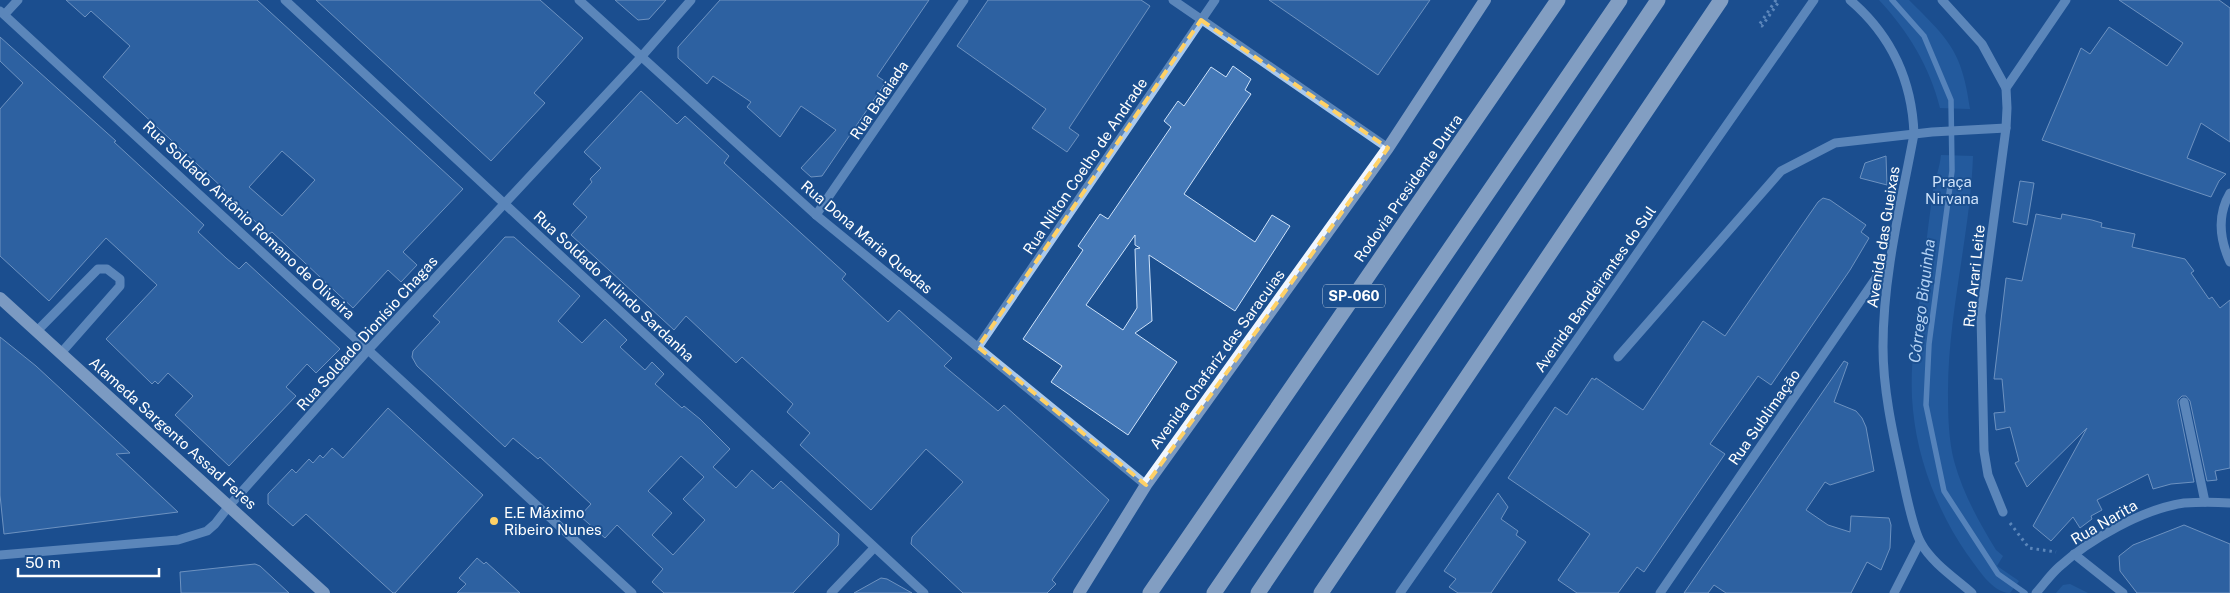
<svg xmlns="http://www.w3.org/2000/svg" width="2230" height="593" viewBox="0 0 2230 593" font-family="'Public Sans',sans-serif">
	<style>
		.green { fill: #2e69ad }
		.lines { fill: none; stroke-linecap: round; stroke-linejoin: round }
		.stream { stroke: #9cc4f0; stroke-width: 5.5 }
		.building { fill: #4478b7; stroke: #cfe3fa; fill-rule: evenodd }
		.path { stroke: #a9c9ee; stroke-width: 3; stroke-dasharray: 2.5 4; stroke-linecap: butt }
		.minor { stroke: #a9c9ee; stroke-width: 9 }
		.major { stroke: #f0f6ff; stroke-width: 12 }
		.highway { stroke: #fff; stroke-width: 15 }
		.marked { fill: none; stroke: #ffd166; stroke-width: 4; stroke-dasharray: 10 6; stroke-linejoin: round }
		.poi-dot { fill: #ffd166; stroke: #1b4f8f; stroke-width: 2 }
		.labels { text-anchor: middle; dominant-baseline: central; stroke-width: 4; stroke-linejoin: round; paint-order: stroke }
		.shield { fill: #1b4f8f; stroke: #bbcadd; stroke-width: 1 }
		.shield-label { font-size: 14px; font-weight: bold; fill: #fff }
		.street-label { font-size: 15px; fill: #fff; stroke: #1b4f8f }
		.park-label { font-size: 15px; fill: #cfe3fa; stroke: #1b4f8f }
		.poi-label { font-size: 15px; fill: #fff; stroke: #1b4f8f; text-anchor: start }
		.water-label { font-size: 16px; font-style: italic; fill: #b5d3f5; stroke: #1b4f8f }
	</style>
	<rect width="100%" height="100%" fill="#1b4f8f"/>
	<g class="green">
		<path d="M1879 0H1909C1949 40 1962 51 1970 109L1940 108C1930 67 1908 31 1879 0Z"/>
		<path d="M1941 155 1973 156C1970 237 1947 316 1948 397 1948 419 1949 441 1954 461 1963 494 1979 522 1996 550L2003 556 1997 566 2019 581 2010 593C1992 593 1977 567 1967 554 1938 512 1918 461 1913 410 1909 372 1915 334 1920 297 1924 262 1928 226 1933 191 1935 179 1940 167 1941 155Z"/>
		<path d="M2070 584 2088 593H2056L2063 585Z"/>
	</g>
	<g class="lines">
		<path class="stream" d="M1892 0 1924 36 1951 100 1952 171 1929 344 1926 405 1944 491 1998 574 2025 593"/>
	</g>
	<g class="building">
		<path d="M66 0H257L463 189 403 252 417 265 401 282 388 270 353 308 272 232 269 234 223 192 225 190 103 77 130 46 91 11 85 17ZM282 151 315 180 282 216 249 187Z"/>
		<path d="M316 0H540L583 38 534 93 545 103 491 161Z"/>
		<path d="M615 0H666L649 19 638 20Z"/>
		<path d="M720 0H929L877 76 886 82 822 176 811 177 801 168 836 130 801 106 780 137 747 107 751 102 713 76 707 84 678 58V47Z"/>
		<path d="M988 0H1141L1150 6 1069 128 1079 135 1067 152 1032 128 1046 109 957 46Z"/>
		<path d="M1269 0H1430L1378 75Z"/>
		<path d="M2119 0H2219L2230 8V142L2201 123 2187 158 2226 174 2219 181 2211 197 2042 140 2081 48 2090 54 2109 27 2167 66 2183 43Z"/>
		<path d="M0 37 116 141 114 142 204 225 198 232 226 258 239 269 246 262 340 349 316 373 307 364 286 387 296 396 229 466 175 415 193 396 168 373 158 384 155 381 152 384 106 339 157 285 106 238 49 301 0 256V109L23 83 0 61Z"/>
		<path d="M1233 66 1251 79 1245 90 1251 94 1184 194 1255 242 1272 215 1290 226 1235 311 1149 255 1152 321 1135 333 1177 362 1128 435 1051 382 1062 366 1023 339 1083 250 1078 246 1100 214 1108 219 1171 127 1164 121 1178 101 1184 106 1211 67 1226 77ZM1135 235V245L1140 248 1135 249 1137 308 1123 330 1086 305Z"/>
		<path d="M641 91 677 124 685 116 729 156 724 163 846 274 842 279 888 322 899 310 952 358 944 366 998 411 1004 405 1109 500 1052 580 1056 584 1047 593H963L911 544 912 537 963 482 926 449 871 510 800 445 810 433 787 412 793 404 742 357 736 363 686 316 674 330 571 235 587 217 573 204 592 182 590 179 601 168 584 152Z"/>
		<path d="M1886 156 1887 185 1860 178 1865 163Z"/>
		<path d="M2020 181 2034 183 2027 225 2013 222Z"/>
		<path d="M1823 198 1830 200 1866 225 1861 232 1869 238 1850 270 1771 385 1758 376 1710 444 1725 454 1644 572 1637 567 1618 593H1577L1558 580 1590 534 1508 478 1555 407 1567 415 1592 378 1595 380 1596 378 1643 410 1703 321 1725 336 1818 202Z"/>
		<path d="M2036 214 2061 219 2062 214 2092 220 2102 223 2101 227 2135 234 2132 247 2185 259 2194 271 2191 273 2209 299 2212 297 2220 308 2230 300V468L2215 471 2217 480 2207 481 2190 401 2186 396H2182L2178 400V403L2194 482 2171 484 2153 489 2148 474 2097 500 2102 510 2091 516 2092 519 2080 528 2073 517 2051 541 2033 526 2087 428 2027 487 2015 463 2019 461 2010 427 1996 430 1994 413 2005 412 2002 379H1994L2006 278 2022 281Z"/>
		<path d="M505 237H514L580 296 558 321 582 343 605 319 627 340 620 347 645 370 652 362 664 374 655 384 682 408 684 406 700 419 730 449 713 467 736 488 752 470 773 489 781 481 839 534 838 545 793 593H664L652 582 663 569 617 525 605 538 580 516 591 504 540 457 538 459 513 438 505 447 417 366 412 357 413 351 440 322 433 316ZM681 456 704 477 683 499 705 520 673 555 652 535 672 513 648 491Z"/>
		<path d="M0 337 36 366 130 453 116 454 178 512 4 534 0 495Z"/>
		<path d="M1844 361 1848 363 1834 402 1856 411 1862 418 1866 427 1874 471 1830 485 1825 482 1806 510 1828 525 1850 532 1851 516 1889 518 1891 525 1890 548 1881 570 1867 562 1851 593H1726L1714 585 1708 593H1684Z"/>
		<path d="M388 408 483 495 395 593H393L306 514 293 526 268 504V494L292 469 296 473 309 459 313 463 320 455 323 458 332 448 343 458Z"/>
		<path d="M1498 493 1508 507 1501 519 1518 531 1516 535 1526 542 1491 593H1458L1449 587 1456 579 1444 571Z"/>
		<path d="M2184 525 2230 544V593H2137L2120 571 2119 556 2133 545Z"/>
		<path d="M477 558 484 564 486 562 520 593H457L466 584 459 578Z"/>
		<path d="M255 564 260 566 289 593H181L180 572Z"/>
		<path d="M881 578 887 579 912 593H854Z"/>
	</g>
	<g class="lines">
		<g class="path">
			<path d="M1776 0 1759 25 1762 26 1780 0"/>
			<path d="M2010 523 2029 548 2056 552"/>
		</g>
		<g class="minor">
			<path d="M285 0 924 593"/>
			<path d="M579 0 816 215 1146 485"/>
			<path d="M1173 0 1388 148"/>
			<path d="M1850 0C1891 35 1912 80 1914 134 1901 204 1883 275 1883 347 1883 388 1892 430 1901 470 1905 489 1912 527 1921 543 1932 563 1955 578 1972 593"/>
			<path d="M1942 0 1982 44 2006 88"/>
			<path d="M0 11 632 593"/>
			<path d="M5 14 18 0"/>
			<path d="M2230 193C2217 215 2220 240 2230 262"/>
			<path d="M816 215 964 0"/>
			<path d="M37 331 98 269H107L120 279V286L61 353"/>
			<path d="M978 347 1215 0"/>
			<path d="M1618 357 1781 171 1835 143 1932 132 2006 128"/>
			<path d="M2184 402 2205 502"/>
			<path d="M2003 512 1988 475 1984 451 1981 315 2006 128 2007 108 2006 88 2066 0"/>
			<path d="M2074 554 2123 593"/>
			<path d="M0 555 178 540 207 531 215 524 229 506 369 349 642 56 691 0"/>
			<path d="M831 593 874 548"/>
			<path d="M1400 593 1814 0"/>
			<path d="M1660 593 1889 259"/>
			<path d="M1894 593 1920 542"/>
			<path d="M2036 593C2044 584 2051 574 2059 567 2090 539 2143 509 2184 503 2199 502 2215 502 2230 503"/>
		</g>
		<g class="major">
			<path d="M0 298 324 593"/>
			<path d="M1079 593 1146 485 1388 148 1485 0"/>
		</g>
		<g class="highway">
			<path d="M1150 593 1558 0"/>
			<path d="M1214 593 1620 0"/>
			<path d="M1258 593 1658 0"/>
			<path d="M1321 593 1721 0"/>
		</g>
	</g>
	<path d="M0 0H2230V593H0ZM1201 20 1388 148 1146 485 978 347Z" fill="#1b4f8f" fill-opacity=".55" fill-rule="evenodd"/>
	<path class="marked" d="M1201 20 1388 148 1146 485 978 347Z"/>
	<circle class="poi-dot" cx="494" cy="521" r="5"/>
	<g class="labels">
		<rect class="shield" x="1323" y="284.5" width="62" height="23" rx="4"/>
		<g class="shield-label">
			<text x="1354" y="296">SP-060</text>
		</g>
		<g class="street-label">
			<text transform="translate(879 100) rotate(-56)">Rua Balaiada</text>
			<text transform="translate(1085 166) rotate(-56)">Rua Nílton Coelho de Andrade</text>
			<text transform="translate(1408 188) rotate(-55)">Rodovia Presidente Dutra</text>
			<text transform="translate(249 220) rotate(43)">Rua Soldado Antônio Romano de Oliveira</text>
			<text transform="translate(867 237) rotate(40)">Rua Dona Maria Quedas</text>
			<text transform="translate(1883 237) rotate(-81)">Avenida das Gueixas</text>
			<text transform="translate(1974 276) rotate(-84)">Rua Arari Leite</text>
			<text transform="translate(614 286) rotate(43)">Rua Soldado Arlindo Sardanha</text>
			<text transform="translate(1595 289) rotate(-55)">Avenida Bandeirantes do Sul</text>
			<text transform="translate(367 333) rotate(-48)">Rua Soldado Dionísio Chagas</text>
			<text transform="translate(1217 359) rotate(-54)">Avenida Chafariz das Saracuias</text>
			<text transform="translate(1764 417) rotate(-55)">Rua Sublimação</text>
			<text transform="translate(173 433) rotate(42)">Alameda Sargento Assad Feres</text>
			<text transform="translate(2104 522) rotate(-30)">Rua Narita</text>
		</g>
		<g class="park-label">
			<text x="1952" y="181">Praça<tspan x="1952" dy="17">Nirvana</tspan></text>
		</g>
		<g class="poi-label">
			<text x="504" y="512">E.E Máximo<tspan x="504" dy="17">Ribeiro Nunes</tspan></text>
		</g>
		<g class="water-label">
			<text transform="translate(1922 301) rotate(-83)">Córrego Biquinha</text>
		</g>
	</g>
	<path d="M18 568v8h141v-8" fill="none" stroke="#ffffff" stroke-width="2.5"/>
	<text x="25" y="568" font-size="15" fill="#ffffff" stroke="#1b4f8f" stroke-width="4" paint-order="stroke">50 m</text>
</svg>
